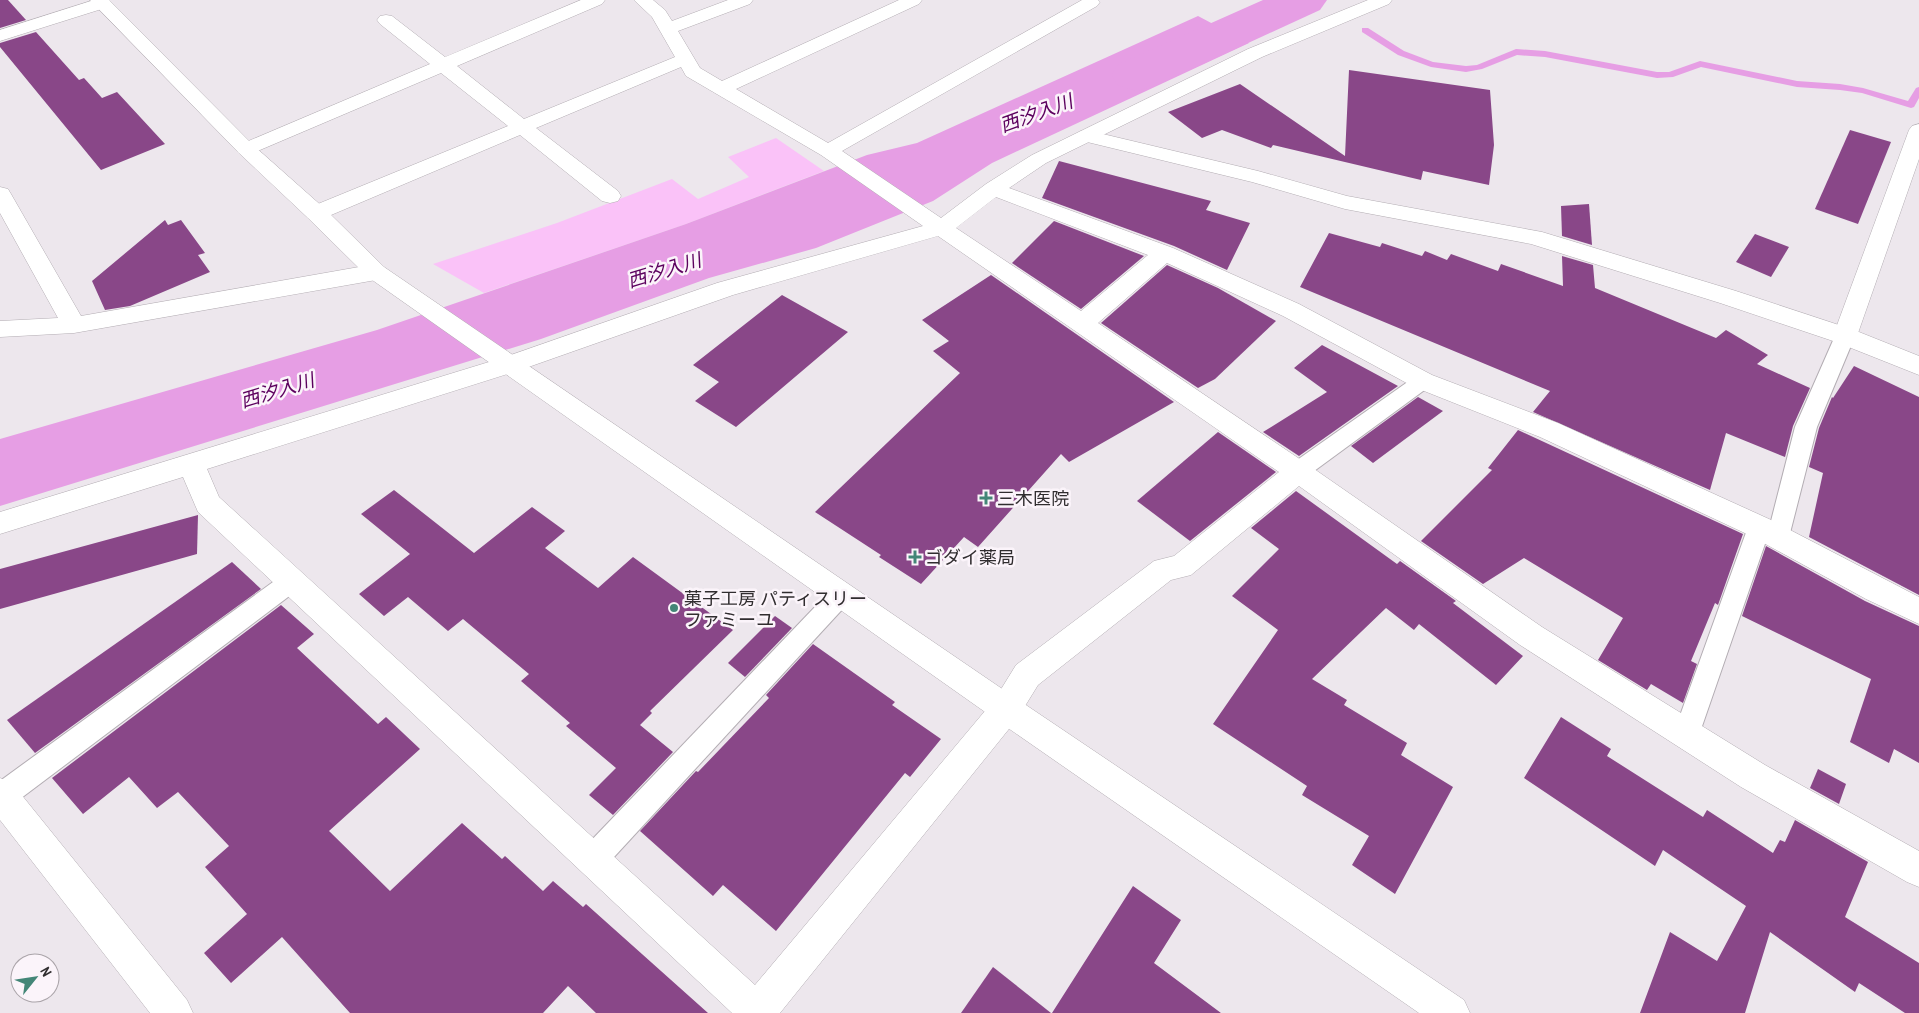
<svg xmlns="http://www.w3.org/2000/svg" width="1919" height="1013" viewBox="0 0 1919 1013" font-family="'Archivo Narrow','Noto Sans JP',sans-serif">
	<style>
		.green { fill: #fac2f8 }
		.water { fill: #e69ee4 }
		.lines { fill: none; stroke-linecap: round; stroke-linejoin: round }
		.stream { fill: #e69ee4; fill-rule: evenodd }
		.river { fill: #e69ee4; fill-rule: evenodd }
		.building { fill: #894788 }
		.service-casing { stroke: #b3adb3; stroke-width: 2 }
		.minor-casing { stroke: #b3adb3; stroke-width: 1 }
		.tertiary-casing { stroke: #b3adb3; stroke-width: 1 }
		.service { fill: #fff; fill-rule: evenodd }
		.minor { fill: #fff; fill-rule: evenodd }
		.tertiary { fill: #fff; fill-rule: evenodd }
		.poi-dot { fill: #438677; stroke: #fbf4fa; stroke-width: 2 }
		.labels { text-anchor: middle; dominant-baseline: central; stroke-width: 5; stroke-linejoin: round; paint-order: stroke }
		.poi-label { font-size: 18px; fill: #302d2f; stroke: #fbf4fa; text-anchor: start }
		.water-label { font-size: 19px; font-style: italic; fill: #5c015e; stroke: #fbf4fa }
	</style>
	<rect width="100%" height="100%" fill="#ede7ed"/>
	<path class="green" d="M776 138 824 171 686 224 484 293 433 264 557 223 672 179 698 199 749 177 728 157Z"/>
	<path class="water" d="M1198 16 1249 43 992 163 933 201 816 248 709 278 541 339 0 506V439L377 330 686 224 867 155 917 143Z"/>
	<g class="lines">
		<path class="stream" d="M1362 28H1368L1404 51 1433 62 1466 66 1477 65 1516 49 1545 51 1657 72H1669L1700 61 1797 81 1840 84 1863 88 1908 101 1916 88 1919 87V98L1914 107 1911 108 1862 93 1840 90 1797 87 1701 67 1673 77 1657 78 1545 57 1517 55 1482 69 1466 72 1431 67 1398 55 1362 32Z"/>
		<path class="river" d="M1263 0H1327L1320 10 1155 86 1137 91 1119 86 1111 75 1119 64Z"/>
	</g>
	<g class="building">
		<path d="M0 0H8L26 20 0 28Z"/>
		<path d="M36 32 79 80 84 78 102 98 117 92 165 144 101 170 0 47V43Z"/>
		<path d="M1349 70 1490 90 1494 145 1489 185 1423 171 1421 180 1273 145 1271 148 1222 130 1202 138 1168 112 1240 84 1345 156Z"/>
		<path d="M1850 130 1891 142 1858 224 1815 209Z"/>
		<path d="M1059 161 1211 201 1206 210 1250 223 1227 270 1174 246 1042 198Z"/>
		<path d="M1589 204 1592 245 1562 236 1561 206Z"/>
		<path d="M165 220 168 225 181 220 205 253 198 255 210 272 130 306 105 310 92 281Z"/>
		<path d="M1054 221 1144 256 1081 309 1012 263Z"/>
		<path d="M1329 233 1380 247 1382 243 1422 256 1425 251 1447 260 1451 254 1498 271 1501 264 1563 286 1562 256 1593 265 1595 288 1716 338 1726 330 1768 355 1757 364 1810 388 1793 426 1785 457 1726 433 1710 490 1533 412 1550 391 1300 287Z"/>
		<path d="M1755 234 1789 247 1771 277 1736 262Z"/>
		<path d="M1167 265 1218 288 1276 321 1215 379 1198 388 1101 323Z"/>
		<path d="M991 275 1174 402 1069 462 1061 454 978 547 964 537 921 584 879 557 881 555 815 512 960 373 933 351 949 341 922 320Z"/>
		<path d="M782 295 848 332 736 427 695 401 719 382 693 365Z"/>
		<path d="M1322 345 1398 386 1299 456 1263 432 1327 392 1294 368Z"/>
		<path d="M1854 366 1919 397V595L1809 537 1823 473 1809 467 1819 428 1832 397 1833 398Z"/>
		<path d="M1418 397 1443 411 1373 463 1351 446Z"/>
		<path d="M1518 430 1743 534 1718 605 1715 603 1691 661 1697 664 1683 703 1651 684 1647 690 1598 660 1623 618 1524 558 1483 584 1421 541 1492 470 1488 468Z"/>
		<path d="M1218 432 1276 472 1190 541 1137 501Z"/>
		<path d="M394 490 474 553 532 507 565 531 545 548 598 588 633 557 733 630 650 711 652 713 640 725 673 752 613 815 589 795 616 768 566 726 570 723 521 681 529 674 463 619 448 631 408 597 384 616 359 594 410 554 361 514Z"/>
		<path d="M1296 491 1397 564 1400 561 1456 601 1453 603 1523 656 1496 685 1419 624 1414 630 1386 608 1312 679 1347 700 1344 705 1407 743 1401 755 1453 787 1395 894 1352 865 1369 836 1302 795 1307 786 1213 724 1278 630 1232 596 1279 549 1251 528Z"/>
		<path d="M198 515 197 554 0 609V569Z"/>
		<path d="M1766 546 1865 601 1919 626V763L1894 749 1889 763 1850 742 1871 679 1742 616Z"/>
		<path d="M232 562 261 589 35 753 7 720Z"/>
		<path d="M281 605 314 634 297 648 378 724 386 717 420 749 329 831 390 891 462 823 502 859 505 856 543 891 553 881 583 907 586 904 708 1013H596L568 986 543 1013H350L282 937 231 983 204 953 247 914 205 867 229 846 178 792 157 808 129 777 83 814 52 778Z"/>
		<path d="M775 616 792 628 745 677 728 663Z"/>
		<path d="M813 644 895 702 892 705 941 739 910 777 905 773 776 931 723 885 713 896 640 831 696 771 698 772 769 698 766 695Z"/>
		<path d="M1561 717 1611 749 1607 756 1703 817 1707 810 1773 853 1780 840 1785 842 1795 820 1868 862 1845 917 1919 963V1013H1905L1859 983 1855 992 1770 932 1745 1013H1640L1670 932 1717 961 1746 906 1663 850 1655 866 1524 778Z"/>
		<path d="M1818 769 1846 784 1839 804 1810 788Z"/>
		<path d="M1133 886 1181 920 1154 963 1221 1013H1052Z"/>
		<path d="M993 967 1051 1013H961Z"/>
	</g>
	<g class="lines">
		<g class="service-casing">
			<g id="service">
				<path d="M1845 329 1852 331 1855 336 1817 427 1789 537 1786 544 1778 546 1770 544 1767 538 1699 735 1695 744 1686 747 1677 744 1673 735 1748 527 1751 520 1759 518 1767 520 1770 525 1795 427 1835 336 1838 331Z"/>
				<path d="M1423 374 1430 376 1433 381 1430 386 1306 477 1298 480 1290 477 1287 471 1290 465 1416 376Z"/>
				<path d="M292 571 300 574 304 581 300 588 12 805 0 808V781L284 574Z"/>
				<path d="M842 584 850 587 854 594 850 601 603 869 593 873 583 869 579 859 583 849 834 587Z"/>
			</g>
		</g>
		<g class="minor-casing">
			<g id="minor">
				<path d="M94 0H109L111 3 108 7 0 41V30Z"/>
				<path d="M581 0H605L602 4 457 66 524 119 675 57 652 17 634 0H653L665 10 672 21 728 0H753L750 4 678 31 700 68 722 81 899 0H922L919 4 736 89 828 143 1082 0H1098L1100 2 1097 6 842 151 941 218 986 184 1032 155 1248 49 1368 0H1392L1389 4 1262 57 1046 163 1009 188 1173 248 1299 304 1432 375 1558 423 1769 519 1919 597V624L1866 599 1749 535 1540 437 1414 387 1283 316 1167 263 1098 323 1307 464 1542 627 1765 765 1919 851V887L1907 882 1741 787 1520 645 1299 486 1191 575 1171 580 1038 685 1017 719 780 1013H732L198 512 183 477 0 534V512L502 358 717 283 923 226 821 155 686 76 681 67 536 128 618 191 621 196 618 201 610 203 602 201 520 135 324 218 316 220 308 218 305 213 308 208 508 126 441 73 253 153 246 155 239 153 236 149 239 145 430 64 380 24 377 20 380 16 386 15 392 16 445 57ZM996 197 1148 255 1081 311 956 228ZM938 236 1279 472 1174 556 1154 561 1016 665 995 699 755 985 219 497 207 469 520 370 733 295Z"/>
				<path d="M1919 124V159L1857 336 1854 342 1845 344 1836 342 1833 336 1909 130 1912 126Z"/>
				<path d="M0 187 8 189 11 194 81 316 376 264 384 267 387 272 384 277 376 280 74 333 0 337V321L58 318 0 213Z"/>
				<path d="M0 778 12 783 187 1000 193 1013H150L0 820Z"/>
			</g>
		</g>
		<g class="tertiary-casing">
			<g id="tertiary">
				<path d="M90 0H109L253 145 324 208 384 267 1017 699 1464 1000 1470 1013H1419L995 719 368 277 308 218 239 153Z"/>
				<path d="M1086 130 1258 171 1347 196 1542 232 1736 291 1854 330 1919 356V375L1836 342 1720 303 1531 244 1345 209 1252 182 1079 140 1076 136 1079 132Z"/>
			</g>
		</g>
		<use href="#service" class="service"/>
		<use href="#minor" class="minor"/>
		<use href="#tertiary" class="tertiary"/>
	</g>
	<g class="poi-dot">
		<path d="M983.5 490.5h5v5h5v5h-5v5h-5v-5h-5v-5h5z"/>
		<path d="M912.5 549.5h5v5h5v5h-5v5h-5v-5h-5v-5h5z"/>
		<circle cx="674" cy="608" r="5"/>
	</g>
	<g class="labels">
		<g class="poi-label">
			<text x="997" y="498">三木医院</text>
			<text x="925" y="557">ゴダイ薬局</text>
			<text x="684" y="598">菓子工房 パティスリー<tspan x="684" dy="21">ファミーユ</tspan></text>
		</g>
		<g class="water-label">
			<text transform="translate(1036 113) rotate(-20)">西汐入川</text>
			<text transform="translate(664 270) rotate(-17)">西汐入川</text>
			<text transform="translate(277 390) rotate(-17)">西汐入川</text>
		</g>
	</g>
	<g transform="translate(35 978) rotate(60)"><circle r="24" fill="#fbf4fa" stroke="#aaa4a9"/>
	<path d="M0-4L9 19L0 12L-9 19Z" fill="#438677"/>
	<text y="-8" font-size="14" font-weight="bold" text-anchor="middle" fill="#302d2f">N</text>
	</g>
</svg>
